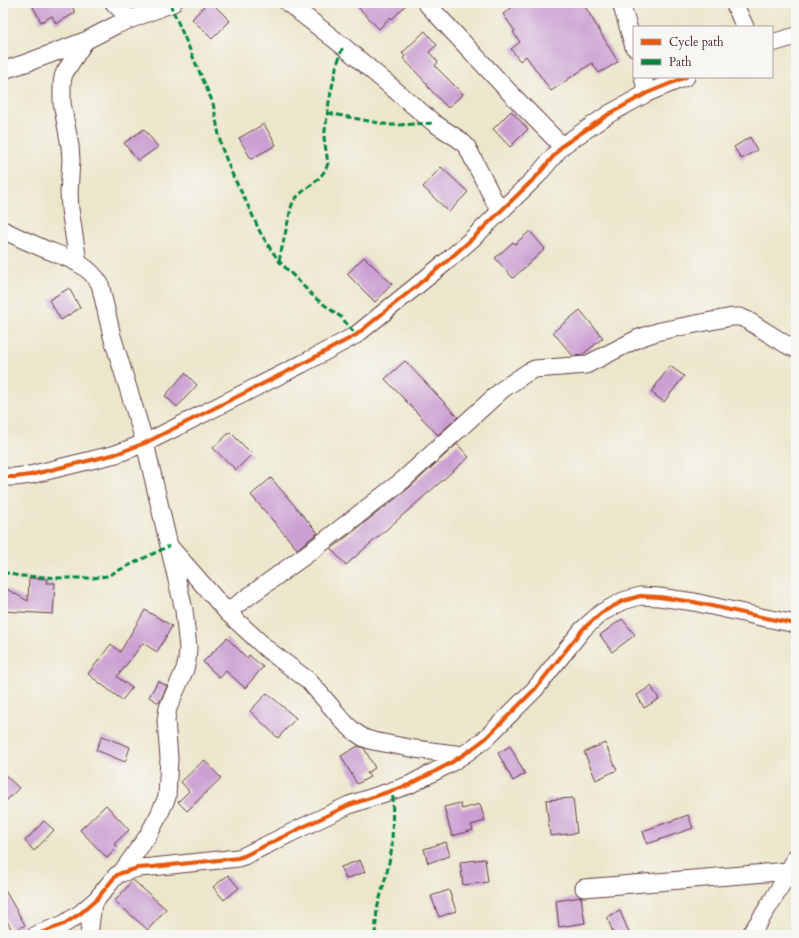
<svg xmlns="http://www.w3.org/2000/svg" width="799" height="938" viewBox="0 0 799 938" font-family="Cardo,serif">
	<style>
		.building { fill: #ca9fd2 }
		.lines { fill: none; stroke-linecap: round; stroke-linejoin: round }
		.minor-casing { stroke: #623d43; stroke-width: 19 }
		.minor { stroke: #fff; stroke-width: 17 }
		.quiet { stroke: #00873e; stroke-width: 3; stroke-dasharray: 6 3; stroke-linecap: butt }
		.cycleway-casing { stroke: #f6f6f2; stroke-width: 6 }
		.cycleway { stroke: #e8590c; stroke-width: 4 }
	</style>
	<rect width="100%" height="100%" fill="#f6f6f2"/>
	<filter id="ink" filterUnits="userSpaceOnUse"><feTurbulence type="fractalNoise" baseFrequency=".025" numOctaves="2"/><feDisplacementMap in="SourceGraphic" scale="8" xChannelSelector="R" yChannelSelector="G"/><feConvolveMatrix kernelMatrix="1 2 1 2 8 2 1 2 1" color-interpolation-filters="sRGB"/></filter>
	<filter id="wash" filterUnits="userSpaceOnUse"><feTurbulence type="fractalNoise" baseFrequency=".012" numOctaves="4" result="noise"/><feDisplacementMap in="SourceGraphic" scale="16" xChannelSelector="R" yChannelSelector="G"/><feGaussianBlur stdDeviation="0.9" result="paint"/><feColorMatrix in="noise" values="0 0 0 0 0 0 0 0 0 0 0 0 0 0 0 0 0 1.4 0 .05"/><feComposite in="paint" operator="in"/></filter>
	<g filter="url(#wash)">
		<rect width="100%" height="100%" fill="#ece6cb"/>
		<g id="blocks">
			<g class="building">
				<path d="M31 3H78L72 6 75 13 56 24 52 16 41 22Z"/>
				<path d="M207 3H212L230 21 212 39 192 19Z"/>
				<path d="M354 3H408L392 19 390 17 379 29Z"/>
				<path d="M518 3H583L618 62 599 73 592 63 551 91 526 56 520 61 511 49 520 42 513 32 515 31 503 14Z"/>
				<path d="M425 31 437 45 429 52 438 62 435 66 463 94 448 108 427 86 428 85 403 58 405 56 402 53Z"/>
				<path d="M511 111 528 129 510 147 493 129Z"/>
				<path d="M264 124 276 145 251 159 239 138Z"/>
				<path d="M144 129 158 147 138 161 124 143Z"/>
				<path d="M750 137 757 150 741 159 734 147Z"/>
				<path d="M441 167 468 192 449 212 423 187Z"/>
				<path d="M530 231 545 249 513 278 495 258 513 242 515 244Z"/>
				<path d="M364 257 392 284 375 302 347 274Z"/>
				<path d="M69 288 80 308 61 320 49 300Z"/>
				<path d="M580 310 603 338 582 355 573 356 553 332Z"/>
				<path d="M405 361 458 417 438 435 385 379Z"/>
				<path d="M670 366 684 376 664 402 651 392Z"/>
				<path d="M185 373 197 385 177 407 165 396Z"/>
				<path d="M230 432 252 454 236 470 213 448Z"/>
				<path d="M457 444 469 457 346 565 331 549 409 488Z"/>
				<path d="M271 478 318 533 297 549 251 495Z"/>
				<path d="M29 578 47 579 46 583H55L53 614 3 611V587L28 601Z"/>
				<path d="M145 610 172 626 157 652 143 643 117 677 132 688 122 700 88 674 111 644 120 652Z"/>
				<path d="M622 619 635 635 612 652 600 635Z"/>
				<path d="M227 638 247 658 249 655 263 667 245 688 226 671 220 678 203 662Z"/>
				<path d="M158 681 167 686 159 703 149 697Z"/>
				<path d="M651 686 659 699 644 708 637 695Z"/>
				<path d="M267 693 296 718 278 738 250 711Z"/>
				<path d="M102 736 130 747 125 762 96 750Z"/>
				<path d="M605 743 617 770 596 780 584 752Z"/>
				<path d="M358 746 364 748 375 768 367 773 370 777 357 784 341 756Z"/>
				<path d="M510 746 525 774 513 781 498 753Z"/>
				<path d="M204 760 221 778 187 811 178 802 189 791 181 782Z"/>
				<path d="M3 773 19 788 3 804Z"/>
				<path d="M573 798 577 833 550 836 546 800Z"/>
				<path d="M460 803 462 809 480 804 485 821 471 825 473 830 452 836 444 807Z"/>
				<path d="M106 805 129 830 114 844 118 847 107 858 80 830Z"/>
				<path d="M688 815 693 828 647 844 643 831Z"/>
				<path d="M44 821 54 830 34 851 25 841Z"/>
				<path d="M446 842 450 856 428 863 424 849Z"/>
				<path d="M485 859 488 882 463 885 460 862Z"/>
				<path d="M360 860 365 872 346 879 341 867Z"/>
				<path d="M228 875 239 888 224 900 213 887Z"/>
				<path d="M133 880 166 909 148 930 115 901Z"/>
				<path d="M3 887 25 925 13 932 3 914Z"/>
				<path d="M449 890 456 911 439 917 431 896Z"/>
				<path d="M581 897 585 923 559 927 556 901Z"/>
				<path d="M620 911 630 935H614L607 917Z"/>
			</g>
		</g>
	</g>
	<g filter="url(#ink)">
		<use href="#blocks" fill-opacity="0" stroke="#623d43" stroke-width="1"/>
		<g class="lines">
			<g class="minor-casing">
				<g id="minor">
					<path d="M114 3 130 19"/>
					<path d="M288 3 343 46 434 123 460 140 467 147 500 212"/>
					<path d="M426 3 511 94 562 146"/>
					<path d="M621 3 634 47"/>
					<path d="M734 3 745 27"/>
					<path d="M772 43 796 36"/>
					<path d="M7 69 26 63 85 41 116 25 173 3"/>
					<path d="M643 77 647 93"/>
					<path d="M3 230C15 236 28 242 40 247 63 257 86 261 100 284L112 336 145 443 184 610 188 648 187 661 185 669 168 708 166 720 169 758 167 797 159 815 147 837 121 873"/>
					<path d="M78 262 70 209 69 193 71 160 70 146 62 103V84L63 77 65 72 85 41"/>
					<path d="M3 477H15L30 475 116 454 145 443 302 364 356 335 446 262 473 238 537 176 562 146 609 114 647 93 686 77"/>
					<path d="M170 547 227 612 268 650 309 681 346 724 355 732 364 738 373 741 415 749 463 755"/>
					<path d="M227 612 314 549 403 480 503 389 528 372 535 369 586 365 639 338 660 331 732 317H740L747 320 787 345 796 349"/>
					<path d="M584 888 789 871"/>
					<path d="M36 935 64 924 81 913 97 899 109 884 114 878 117 875 121 873 138 868 152 867 238 858 244 856 301 828 349 805 409 785 449 764 469 751 485 739 535 689 583 629 601 613 623 601 640 596 659 597 694 602 761 617 796 624"/>
					<path d="M89 935 93 903"/>
					<path d="M750 935C767 910 783 884 796 857"/>
				</g>
			</g>
			<use href="#minor" class="minor"/>
			<g class="quiet">
				<path d="M170 4 213 103 221 146 233 176 245 199 260 232 270 248 279 261 315 298 341 317 356 335"/>
				<path d="M328 113 389 125H398L434 123"/>
				<path d="M279 261 291 208C292 204 294 200 297 197 307 186 324 179 328 163L324 138 329 102 336 68 343 46"/>
				<path d="M3 572 19 576 65 578H93L107 576 169 546"/>
				<path d="M375 935 377 909 387 872 392 848 393 790"/>
			</g>
			<g class="cycleway-casing">
				<g id="cycleway">
					<path d="M3 477H15L30 475 116 454 145 443 302 364 356 335 446 262 473 238 537 176 562 146 609 114 647 93 686 77"/>
					<path d="M36 935 64 924 81 913 97 899 109 884 114 878 117 875 121 873 138 868 152 867 238 858 244 856 301 828 349 805 409 785 449 764 469 751 485 739 535 689 583 629 601 613 623 601 640 596 659 597 694 602 761 617 796 624"/>
				</g>
			</g>
			<use href="#cycleway" class="cycleway"/>
		</g>
	</g>
	<rect width="799" height="938" fill="none" stroke="#f6f6f2" stroke-width="16"/>
	<rect x="633" y="26" width="140" height="52" fill="#f6f6f2" stroke="#b1a0a2"/>
	<rect x="641" y="39" width="20" height="6" fill="#e8590c" stroke="#b1a0a2"/>
	<text x="669" y="46" font-size="12" fill="#4a1f2b">Cycle path</text>
	<rect x="641" y="59" width="20" height="6" fill="#00873e" stroke="#b1a0a2"/>
	<text x="669" y="66" font-size="12" fill="#4a1f2b">Path</text>
</svg>
